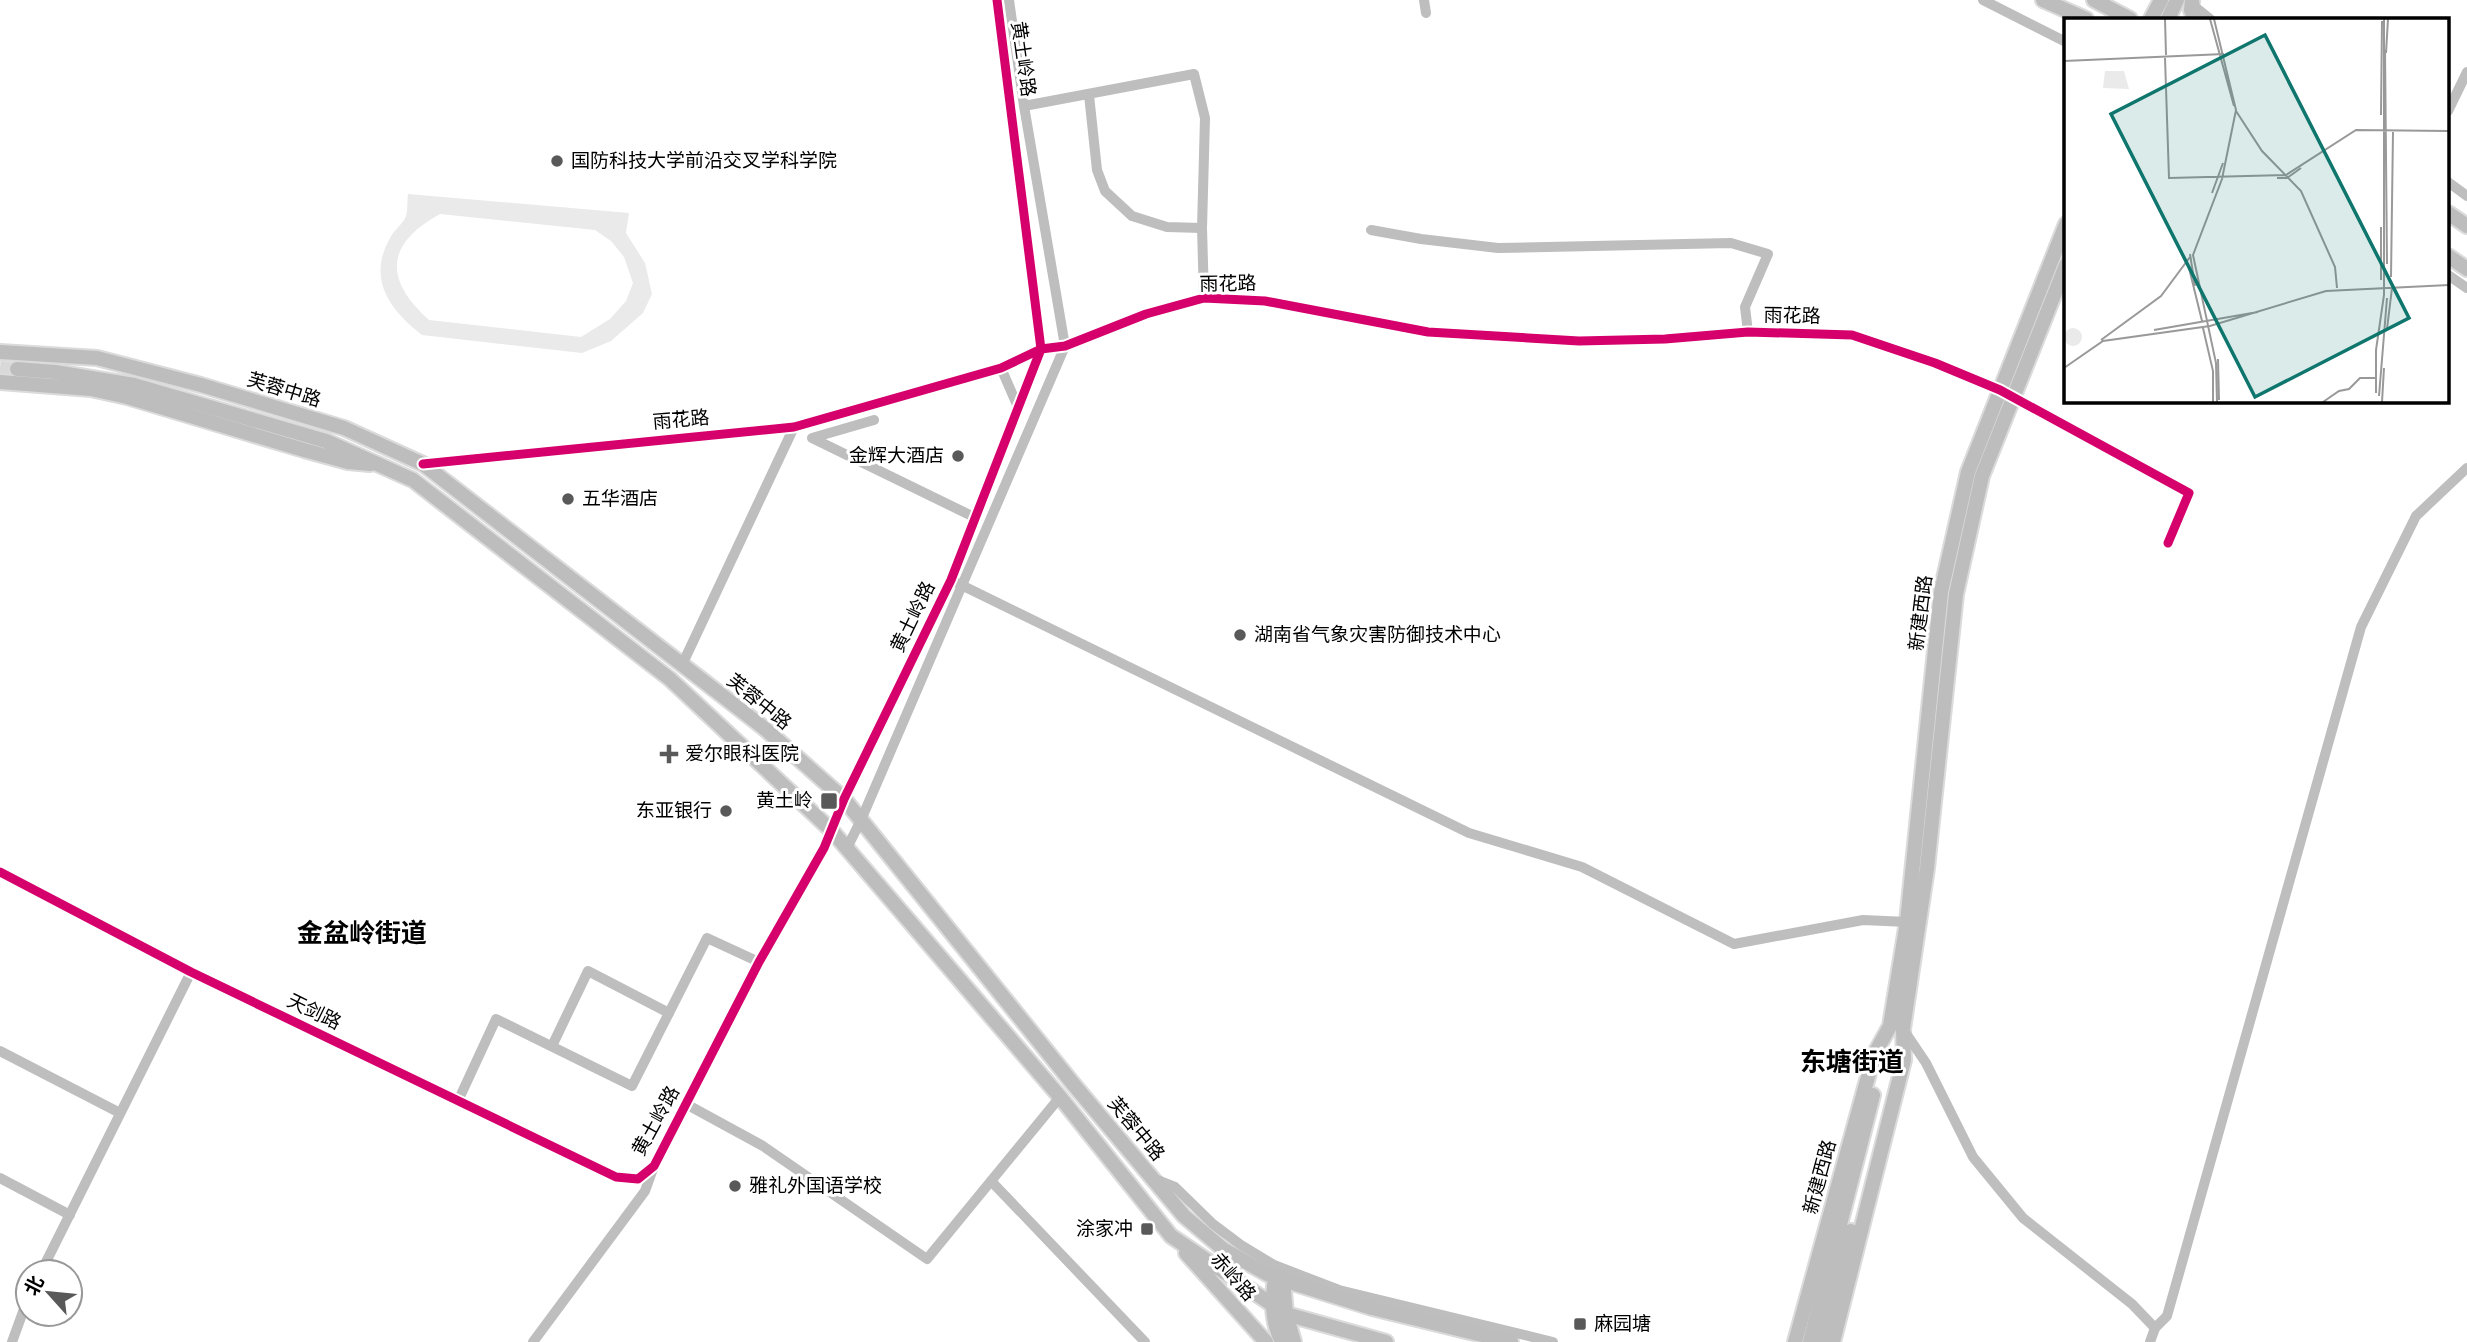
<svg xmlns="http://www.w3.org/2000/svg" width="2467" height="1342" viewBox="0 0 2467 1342" font-family="'Nunito Sans','Noto Sans SC',sans-serif">
	<style>
		.green { fill: #eaeaea; fill-rule: evenodd }
		.lines { fill: none; stroke-linecap: round; stroke-linejoin: round }
		.major-tunnel { stroke: #d9d9d9; stroke-width: 14; stroke-dasharray: 14 7; stroke-linecap: butt }
		.major-casing { stroke: #dbdbdb; stroke-width: 18 }
		.minor { stroke: #bebebe; stroke-width: 10 }
		.major { stroke: #bdbdbd; stroke-width: 14 }
		.cycleway-casing { stroke: #fff; stroke-width: 13 }
		.cycleway { stroke: #d6006c; stroke-width: 9 }
		.poi-dot { fill: #595959; stroke: #fff; stroke-width: 2.5 }
		.labels { text-anchor: middle; dominant-baseline: central; stroke-width: 6; stroke-linejoin: round; paint-order: stroke }
		.street-label { font-size: 19px; fill: #000; stroke: #fff }
		.poi-label { font-size: 19px; fill: #000; stroke: #fff; text-anchor: start }
		.district-label { font-size: 26px; font-weight: bold; fill: #000; stroke: #fff }
		.inset-road { fill: none; stroke: #999; stroke-width: 2 }
		.view { fill: #0f766e; fill-opacity: 0.15; stroke: #0f766e; stroke-width: 3.5 }
		.inset-edge { fill: none; stroke: #000; stroke-width: 3.5 }
	</style>
	<rect width="100%" height="100%" fill="#fff"/>
	<path class="green" d="M408 194 629 213 626 233 645 263 652 294 643 313 611 341 582 353 422 335C389 309 367 279 390 238 394 230 403 224 406 216 408 210 407 200 408 194ZM440 214 595 230 611 241 624 257 633 283 626 301 610 319 581 337 429 320C384 280 385 244 440 214Z"/>
	<g class="lines">
		<path class="major-tunnel" d="M0 368 17 369"/>
		<g class="major-casing">
			<g id="major">
				<path d="M2043 0 2086 19"/>
				<path d="M2094 0 2130 19"/>
				<path d="M2192 0 2191 10 2195 19"/>
				<path d="M2151 19 2161 0"/>
				<path d="M2168 19 2177 0"/>
				<path d="M2448 213 2467 226"/>
				<path d="M2448 256 2467 269"/>
				<path d="M0 352 97 358 201 385 344 428 423 464 764 728 844 799 1074 1085 1184 1216 1223 1249 1267 1274 1283 1280 1372 1308 1511 1342"/>
				<path d="M17 369 55 372 134 385 326 441 413 480 670 679 832 831 1060 1097 1171 1236 1286 1314 1386 1342"/>
				<path d="M0 382 91 389 127 397 304 450 348 462 370 464"/>
				<path d="M1186 1253 1266 1342"/>
				<path d="M1275 1277C1272 1301 1271 1320 1282 1342"/>
				<path d="M1283 1280 1286 1314 1294 1342"/>
				<path d="M1795 1342 1874 1055 1890 1026 1907 922 1941 592 1968 472 2066 224"/>
				<path d="M1810 1342 1873 1095"/>
				<path d="M1823 1342 1851 1231"/>
				<path d="M1833 1342 1904 1060 1903 1029 1927 868 1956 594 1982 476 2066 265"/>
			</g>
		</g>
		<g class="minor">
			<path d="M1424 0 1426 13"/>
			<path d="M1983 0 2066 42"/>
			<path d="M2194 1 2195 7 2210 19"/>
			<path d="M1089 95 1097 170 1105 191 1132 216 1167 227 1202 228"/>
			<path d="M1024 106 1194 74 1205 118 1202 228 1204 298"/>
			<path d="M2448 111 2467 72"/>
			<path d="M2448 182 2467 196"/>
			<path d="M1371 230 1421 239 1498 248 1731 243 1768 254 1745 307 1748 332"/>
			<path d="M2448 275 2467 288"/>
			<path d="M1001 368 1018 407"/>
			<path d="M874 420 812 438 976 518"/>
			<path d="M423 464 794 427 1001 368 1041 349 1065 346 1146 314 1204 298 1265 301 1428 332 1579 341 1665 339 1748 332 1852 335 1935 363 2000 390 2189 493 2168 543"/>
			<path d="M951 580 1469 833 1582 867 1734 944 1863 920 1907 922"/>
			<path d="M682 665 794 427"/>
			<path d="M846 850 861 820 1065 346 1024 106 1009 0"/>
			<path d="M0 872 191 972 616 1177 638 1179 654 1166 759 962 824 848 844 799 951 580 1041 349 997 0"/>
			<path d="M1903 1029 1926 1063 1973 1157 2023 1218 2132 1304 2155 1328 2150 1342"/>
			<path d="M552 1046 588 971 669 1013"/>
			<path d="M0 1051 120 1113"/>
			<path d="M458 1101 496 1019 632 1086 707 938 759 962"/>
			<path d="M686 1104 763 1146 927 1259 1060 1097"/>
			<path d="M0 1178 70 1215"/>
			<path d="M1152 1178 1175 1187 1213 1224 1241 1245 1274 1265 1339 1290 1553 1342"/>
			<path d="M991 1181 1145 1342"/>
			<path d="M41 1272 191 972"/>
			<path d="M2155 1328 2167 1316 2361 627 2416 516 2467 468"/>
			<path d="M12 1342 28 1298"/>
			<path d="M533 1342 645 1191 654 1166"/>
		</g>
		<use href="#major" class="major"/>
		<g class="cycleway-casing">
			<g id="cycleway">
				<path d="M423 464 794 427 1001 368 1041 349 1065 346 1146 314 1204 298 1265 301 1428 332 1579 341 1665 339 1748 332 1852 335 1935 363 2000 390 2189 493 2168 543"/>
				<path d="M0 872 191 972 616 1177 638 1179 654 1166 759 962 824 848 844 799 951 580 1041 349 997 0"/>
			</g>
		</g>
		<use href="#cycleway" class="cycleway"/>
	</g>
	<g class="poi-dot">
		<circle cx="557" cy="161" r="7"/>
		<circle cx="958" cy="456" r="7"/>
		<circle cx="568" cy="499" r="7"/>
		<circle cx="1240" cy="635" r="7"/>
		<path d="M665.5 743.5h7v7h7v7h-7v7h-7v-7h-7v-7h7z"/>
		<rect x="820" y="792" width="18" height="18" rx="3.5"/>
		<circle cx="726" cy="811" r="7"/>
		<circle cx="735" cy="1186" r="7"/>
		<rect x="1140" y="1222" width="14" height="14" rx="3.5"/>
		<rect x="1573" y="1317" width="14" height="14" rx="3.5"/>
	</g>
	<g class="labels">
		<g class="street-label">
			<text transform="translate(1023 59) rotate(82)">黄土岭路</text>
			<text transform="translate(1228 284) rotate(-1)">雨花路</text>
			<text transform="translate(1792 316) rotate(1)">雨花路</text>
			<text transform="translate(284 390) rotate(17)">芙蓉中路</text>
			<text transform="translate(681 420) rotate(-5)">雨花路</text>
			<text transform="translate(1921 613) rotate(-83)">新建西路</text>
			<text transform="translate(913 617) rotate(-64)">黄土岭路</text>
			<text transform="translate(759 702) rotate(39)">芙蓉中路</text>
			<text transform="translate(314 1012) rotate(26)">天剑路</text>
			<text transform="translate(656 1121) rotate(-61)">黄土岭路</text>
			<text transform="translate(1136 1129) rotate(50)">芙蓉中路</text>
			<text transform="translate(1820 1177) rotate(-75)">新建西路</text>
			<text transform="translate(1233 1277) rotate(49)">赤岭路</text>
		</g>
		<g class="poi-label">
			<text x="571" y="161">国防科技大学前沿交叉学科学院</text>
			<text x="944" y="456" text-anchor="end">金辉大酒店</text>
			<text x="582" y="499">五华酒店</text>
			<text x="1254" y="635">湖南省气象灾害防御技术中心</text>
			<text x="685" y="754">爱尔眼科医院</text>
			<text x="813" y="801" text-anchor="end">黄土岭</text>
			<text x="712" y="811" text-anchor="end">东亚银行</text>
			<text x="749" y="1186">雅礼外国语学校</text>
			<text x="1133" y="1229" text-anchor="end">涂家冲</text>
			<text x="1594" y="1324">麻园塘</text>
		</g>
		<g class="district-label">
			<text x="362" y="933">金盆岭街道</text>
			<text x="1852" y="1062">东塘街道</text>
		</g>
	</g>
	<g transform="translate(2064 18)">
		<rect width="385" height="385" fill="#fff"/>
		<path d="M41 53H60L65 71 39 70ZM0 319a9 9 0 1 1 18 0a9 9 0 1 1-18 0Z" fill="#eaeaea"/>
		<path class="inset-road" d="M101 1 102 37M146 1 170 88M150 1 172 92 158 161 129 237 152 345 153 384M321 32 323 246M322 35 324 1M101 40 105 160 222 157 292 112 385 113M0 43 160 36M172 93 198 133 237 173 271 249 273 270M317 97 318 3M213 160H223L237 150M148 175 159 145M126 236 131 268M125 250 138 303M327 259 329 114M317 262V209M139 310 149 353V384M323 311 328 270M90 312 194 294M37 322 97 278 126 239M154 341 155 382M0 350 39 323 146 308 262 273 385 267M312 375V332L320 277V1M315 378 323 280M259 384 275 373 285 371 296 360H312M318 384 320 350"/>
		<path class="view" d="M201 17 345 300 191 379 47 96Z"/>
		<rect width="385" height="385" class="inset-edge"/>
	</g>
	<g transform="translate(49 1293) rotate(297)"><circle r="33" fill="#ffffff" stroke="#999999" stroke-width="2"/>
	<path d="M0-5L12 26L0 18L-12 26Z" fill="#595959"/>
	<text y="-10" font-size="19" font-weight="bold" text-anchor="middle" fill="#000000">北</text>
	</g>
</svg>
